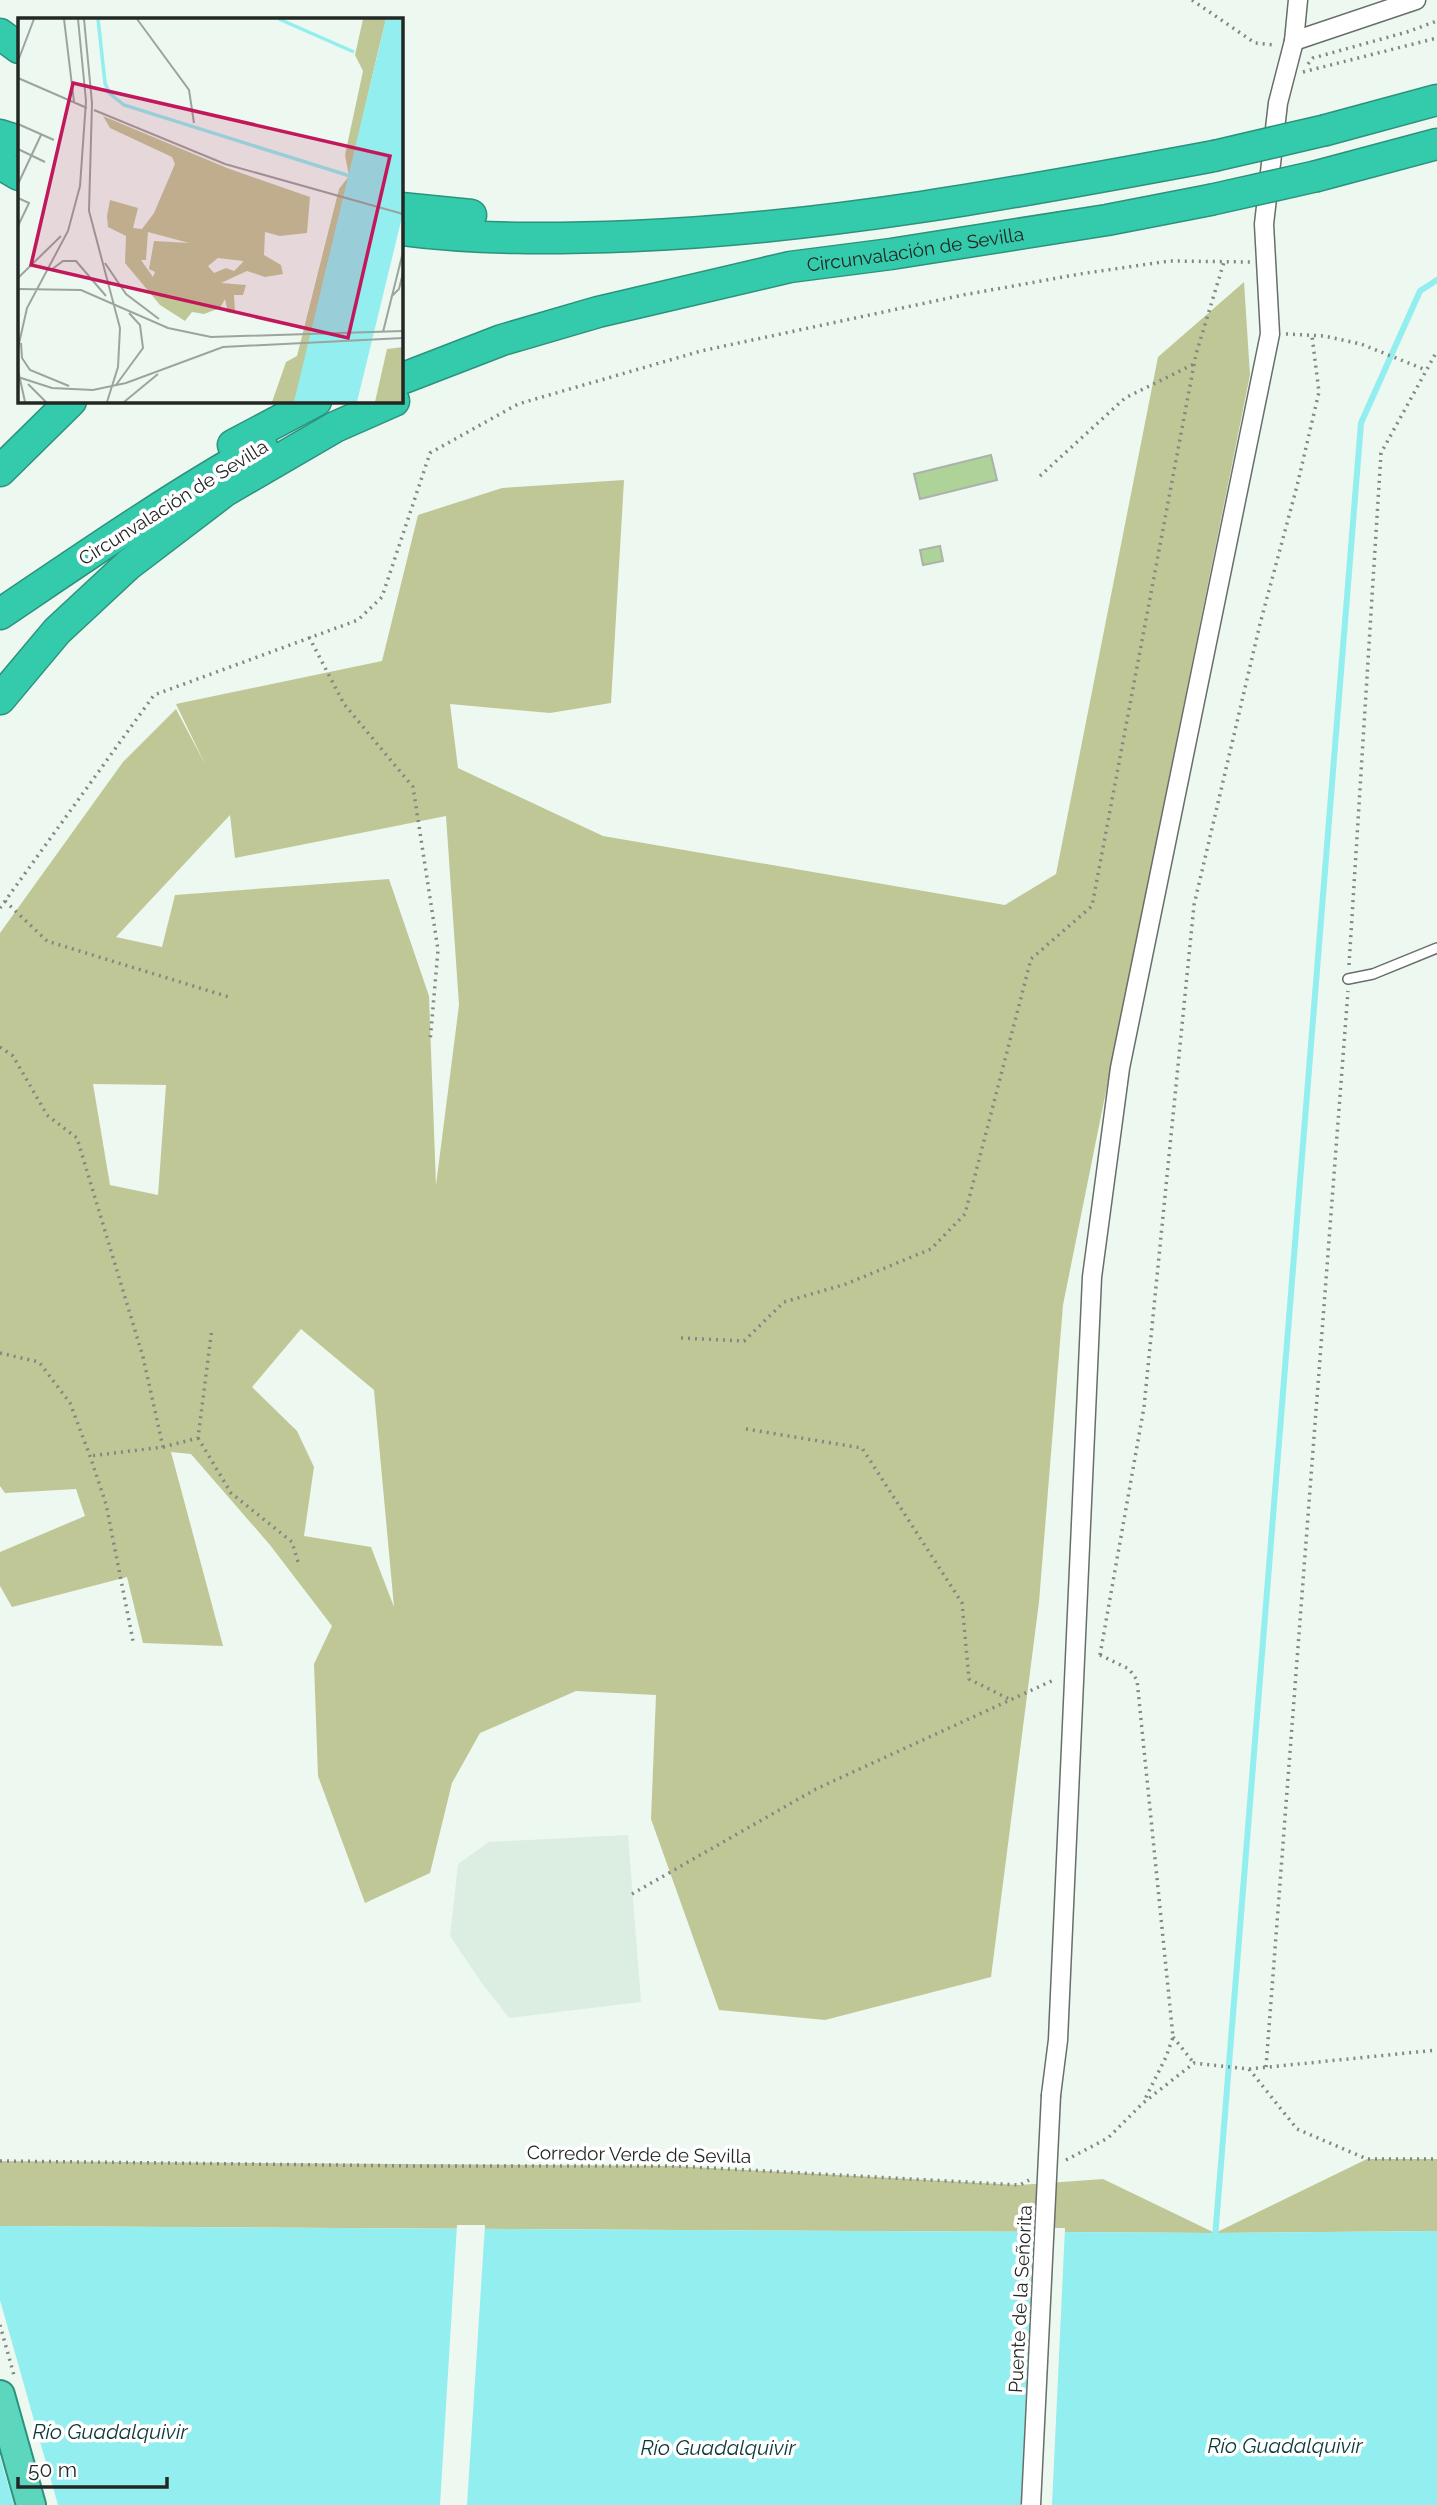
<svg xmlns="http://www.w3.org/2000/svg" width="1437" height="2505" viewBox="0 0 1437 2505" font-family="Raleway,sans-serif">
	<style>
		.built { fill: #dceee1 }
		.green { fill: #c0c796; fill-rule: evenodd }
		.water { fill: #92eeef }
		.pier { fill: #edf8f0 }
		.lines { fill: none; stroke-linecap: round; stroke-linejoin: round }
		.stream { stroke: #92eeef; stroke-width: 6 }
		.building { fill: #aed399; stroke: #acb2a9; stroke-width: 2 }
		.service-casing { stroke: #666f69; stroke-width: 12 }
		.minor-casing { stroke: #666f69; stroke-width: 21 }
		.trunk-casing { stroke: #2d927c; stroke-width: 32 }
		.motorway-casing { stroke: #2d927c; stroke-width: 33 }
		.path { stroke: #818883; stroke-width: 3.5; stroke-dasharray: 2 5; stroke-linecap: butt }
		.service { stroke: #fff; stroke-width: 9 }
		.minor { stroke: #fff; stroke-width: 18 }
		.trunk { stroke: #5cd6bc; stroke-width: 28 }
		.motorway { stroke: #33cbac; stroke-width: 30 }
		.minor-bridge-casing { stroke: #666f69; stroke-width: 21; stroke-linecap: butt }
		.motorway-bridge-casing { stroke: #2d927c; stroke-width: 33; stroke-linecap: butt }
		.minor-bridge { stroke: #fff; stroke-width: 18 }
		.motorway-bridge { stroke: #33cbac; stroke-width: 30 }
		.labels { text-anchor: middle; dominant-baseline: central; stroke-width: 7; stroke-linejoin: round; paint-order: stroke }
		.street-label { font-size: 19px; fill: #232724; stroke: #fff }
		.water-label { font-size: 21px; font-style: italic; fill: #0b3939; stroke: #fff }
		.inset-river { fill: none; stroke: #92eeef; stroke-width: 3.5 }
		.inset-road { fill: none; stroke: #9ca49e; stroke-width: 2 }
		.view { fill: #c2185b; fill-opacity: 0.15; stroke: #c2185b; stroke-width: 3.5 }
		.inset-edge { fill: none; stroke: #232724; stroke-width: 3.5 }
	</style>
	<rect width="100%" height="100%" fill="#edf8f0"/>
	<path class="built" d="M628 1835 641 2002 509 2018 481 1982 450 1936 458 1864 489 1842Z"/>
	<g class="green">
		<path d="M1244 282 1250 375 1063 1305 1039 1602 991 1977 825 2020 719 2010 651 1819 656 1695 576 1691 480 1733 452 1783 430 1873 365 1903 318 1776 314 1664 332 1626 270 1545 191 1454 171 1452 223 1646 143 1643 127 1577 12 1607 0 1586V1552L85 1516 76 1489 5 1493 0 1486V933L123 762 176 709 205 764 176 704 382 661 418 515 502 488 624 480 611 703 550 713 450 704 458 768 603 836 1005 905 1056 874 1158 357ZM230 815 235 858 446 816 459 1005 436 1185 429 996 389 879 175 895 162 947 116 937ZM93 1084 166 1085 158 1195 110 1185ZM301 1329 374 1390 394 1607 371 1547 304 1536 314 1467 297 1431 252 1387Z"/>
		<path d="M1367 2159H1437V2231L1215 2233 0 2226V2161L675 2166 1020 2185 1103 2179 1215 2233Z"/>
	</g>
	<path class="water" d="M0 2226 1215 2233 1437 2231V2505H0Z"/>
	<g class="pier">
		<path d="M457 2225H485L467 2505H440Z"/>
		<path d="M1034 2228H1065L1052 2505H1021Z"/>
		<path d="M0 2300 58 2505H14L0 2457Z"/>
	</g>
	<g class="lines">
		<path class="stream" d="M1215 2238 1361 423 1420 291 1437 280"/>
	</g>
	<g class="building">
		<path d="M991 455 997 480 920 499 914 474Z"/>
		<path d="M940 546 943 561 923 565 920 550Z"/>
	</g>
	<g class="lines">
		<g class="service-casing">
			<path id="service" d="M1348 979 1373 974 1437 948"/>
		</g>
		<g class="minor-casing">
			<g id="minor">
				<path d="M1294 41 1416 0"/>
				<path d="M1051 2095 1058 2040 1092 1277 1120 1068 1270 334 1264 224 1278 103 1294 41 1298 0"/>
			</g>
		</g>
		<g class="trunk-casing">
			<path id="trunk" d="M0 2395 31 2505"/>
		</g>
		<g class="motorway-casing">
			<g id="motorway">
				<path d="M0 34 19 48"/>
				<path d="M1326 130 1437 100"/>
				<path d="M0 135 19 141"/>
				<path d="M0 164 19 175"/>
				<path d="M1317 176 1437 144"/>
				<path d="M401 208 471 215"/>
				<path d="M401 230C477 240 556 239 633 236 829 228 1021 192 1214 156"/>
				<path id="s1" d="M401 379 502 340 598 312 790 267 891 254 1107 220 1210 200"/>
				<path d="M233 445 316 401"/>
				<path d="M0 471 71 401"/>
				<path d="M0 614C86 556 171 497 262 446"/>
				<path d="M0 699 57 631 128 565 225 491 335 427 394 401"/>
			</g>
		</g>
		<g class="path">
			<path d="M1192 0 1255 43 1275 45"/>
			<path d="M1308 64 1313 58 1407 32 1437 21"/>
			<path d="M1303 72 1437 38"/>
			<path d="M1286 334 1324 336 1361 344 1426 370"/>
			<path d="M1040 476 1125 398 1194 364"/>
			<path d="M309 637 344 704 413 787 438 950 430 1042"/>
			<path d="M5 901 47 941 229 997"/>
			<path d="M0 908 154 695 358 620 382 597 430 453 518 404 701 351 963 295 1080 274 1170 261 1250 262"/>
			<path d="M1349 965 1381 453 1437 351"/>
			<path d="M0 1047 13 1056 47 1115 77 1138 143 1357 163 1447 90 1456"/>
			<path d="M681 1338 744 1341 784 1302 846 1284 931 1249 965 1214 1031 959 1092 906 1196 354 1224 262"/>
			<path d="M0 1353 39 1362 70 1403 90 1456 106 1504 133 1641"/>
			<path d="M746 1429 862 1448 962 1603 969 1679 1011 1700"/>
			<path d="M198 1438 231 1493 292 1542 298 1562"/>
			<path d="M163 1447 198 1438 212 1328"/>
			<path d="M1100 1655 1144 1407 1194 905 1260 624 1297 486 1319 392 1312 336"/>
			<path d="M1100 1655 1129 1669 1137 1680 1173 2037 1166 2057 1144 2101"/>
			<path d="M632 1894 816 1789 1056 1679"/>
			<path d="M1173 2037 1193 2062"/>
			<path d="M1266 2067 1348 991"/>
			<path d="M1249 2069 1297 2129 1367 2159H1437"/>
			<path d="M1066 2160 1108 2138 1143 2103 1194 2063 1249 2069 1437 2050"/>
			<path d="M0 2161 413 2166H675L1020 2185 1029 2180"/>
			<path d="M0 2325 15 2379"/>
		</g>
		<use href="#service" class="service"/>
		<use href="#minor" class="minor"/>
		<use href="#trunk" class="trunk"/>
		<use href="#motorway" class="motorway"/>
		<g class="minor-bridge-casing">
			<path id="minor-bridge" d="M1031 2505 1051 2095"/>
		</g>
		<g class="motorway-bridge-casing">
			<g id="motorway-bridge">
				<path d="M1214 156 1326 130"/>
				<path d="M1210 200 1317 176"/>
			</g>
		</g>
		<use href="#minor-bridge" class="minor-bridge"/>
		<use href="#motorway-bridge" class="motorway-bridge"/>
	</g>
	<g class="labels">
		<g class="street-label">
			<text stroke="none"><textPath href="#s1" startOffset="532">Circunvalación de Sevilla</textPath></text>
			<text transform="translate(173 502) rotate(-32)">Circunvalación de Sevilla</text>
			<text transform="translate(639 2154) rotate(1)">Corredor Verde de Sevilla</text>
			<text transform="translate(1020 2299) rotate(-87)">Puente de la Señorita</text>
		</g>
		<g class="water-label">
			<text x="110" y="2431">Río Guadalquivir</text>
			<text x="1285" y="2445">Río Guadalquivir</text>
			<text x="718" y="2447">Río Guadalquivir</text>
		</g>
	</g>
	<g transform="translate(18 18)">
		<rect width="385" height="385" fill="#edf8f0"/>
		<path d="M345 1H368L358 42 331 158 286 351 276 384H254L268 344 279 338 321 171 331 158 327 137 345 53 337 37ZM85 98 209 150 292 179 289 215 262 218 247 214 246 237 263 247 265 256 247 259 229 253 203 265 228 267 225 277H216L217 293 210 295 207 281 202 290 186 296 174 294 167 303 142 287 107 245 108 218 90 209 89 198 92 182 120 190 115 210 124 211 136 195 157 146 154 139 92 110ZM130 214 171 225 136 223 131 251 137 254 135 259 123 242H128ZM200 240 225 243V244L216 253 208 250 196 255 190 248ZM385 329V384H357L369 331Z" fill="#c0c796" fill-rule="evenodd"/>
		<path d="M368 1H385V195L339 384H276Z" fill="#92eeef"/>
		<path class="inset-river" d="M80 1 87 65 91 75 106 87 332 158M261 1 336 34"/>
		<path class="inset-road" d="M46 1 56 84M66 1 74 85 71 193 102 310 100 349 89 384M119 1 171 72 176 105M0 43 16 1M0 60 69 90M76 92 207 146 385 196M0 106 36 122M0 131 27 144M0 166 23 117M0 180 11 185 0 208M87 245 108 276 141 301M33 252 45 243H58L88 278M0 260 43 218M0 271 63 272 150 310 193 319 385 313M373 279 381 271 385 255M365 314 385 234M3 325 4 340 12 352 51 368M0 330 9 290 50 213 62 168 68 83 60 1M0 352 7 384M0 359 34 370 75 372 108 365 205 329 385 320M10 366 28 384M98 367 125 330 122 307 111 295M106 384 140 356"/>
		<path class="view" d="M55 65 372 138 330 320 13 247Z"/>
		<rect width="385" height="385" class="inset-edge"/>
	</g>
	<path d="M18 2477v10h149v-10" fill="none" stroke="#232724" stroke-width="3.5"/>
	<text x="28" y="2477" font-size="21" fill="#232724" stroke="#ffffff" stroke-width="5" paint-order="stroke">50 m</text>
</svg>
